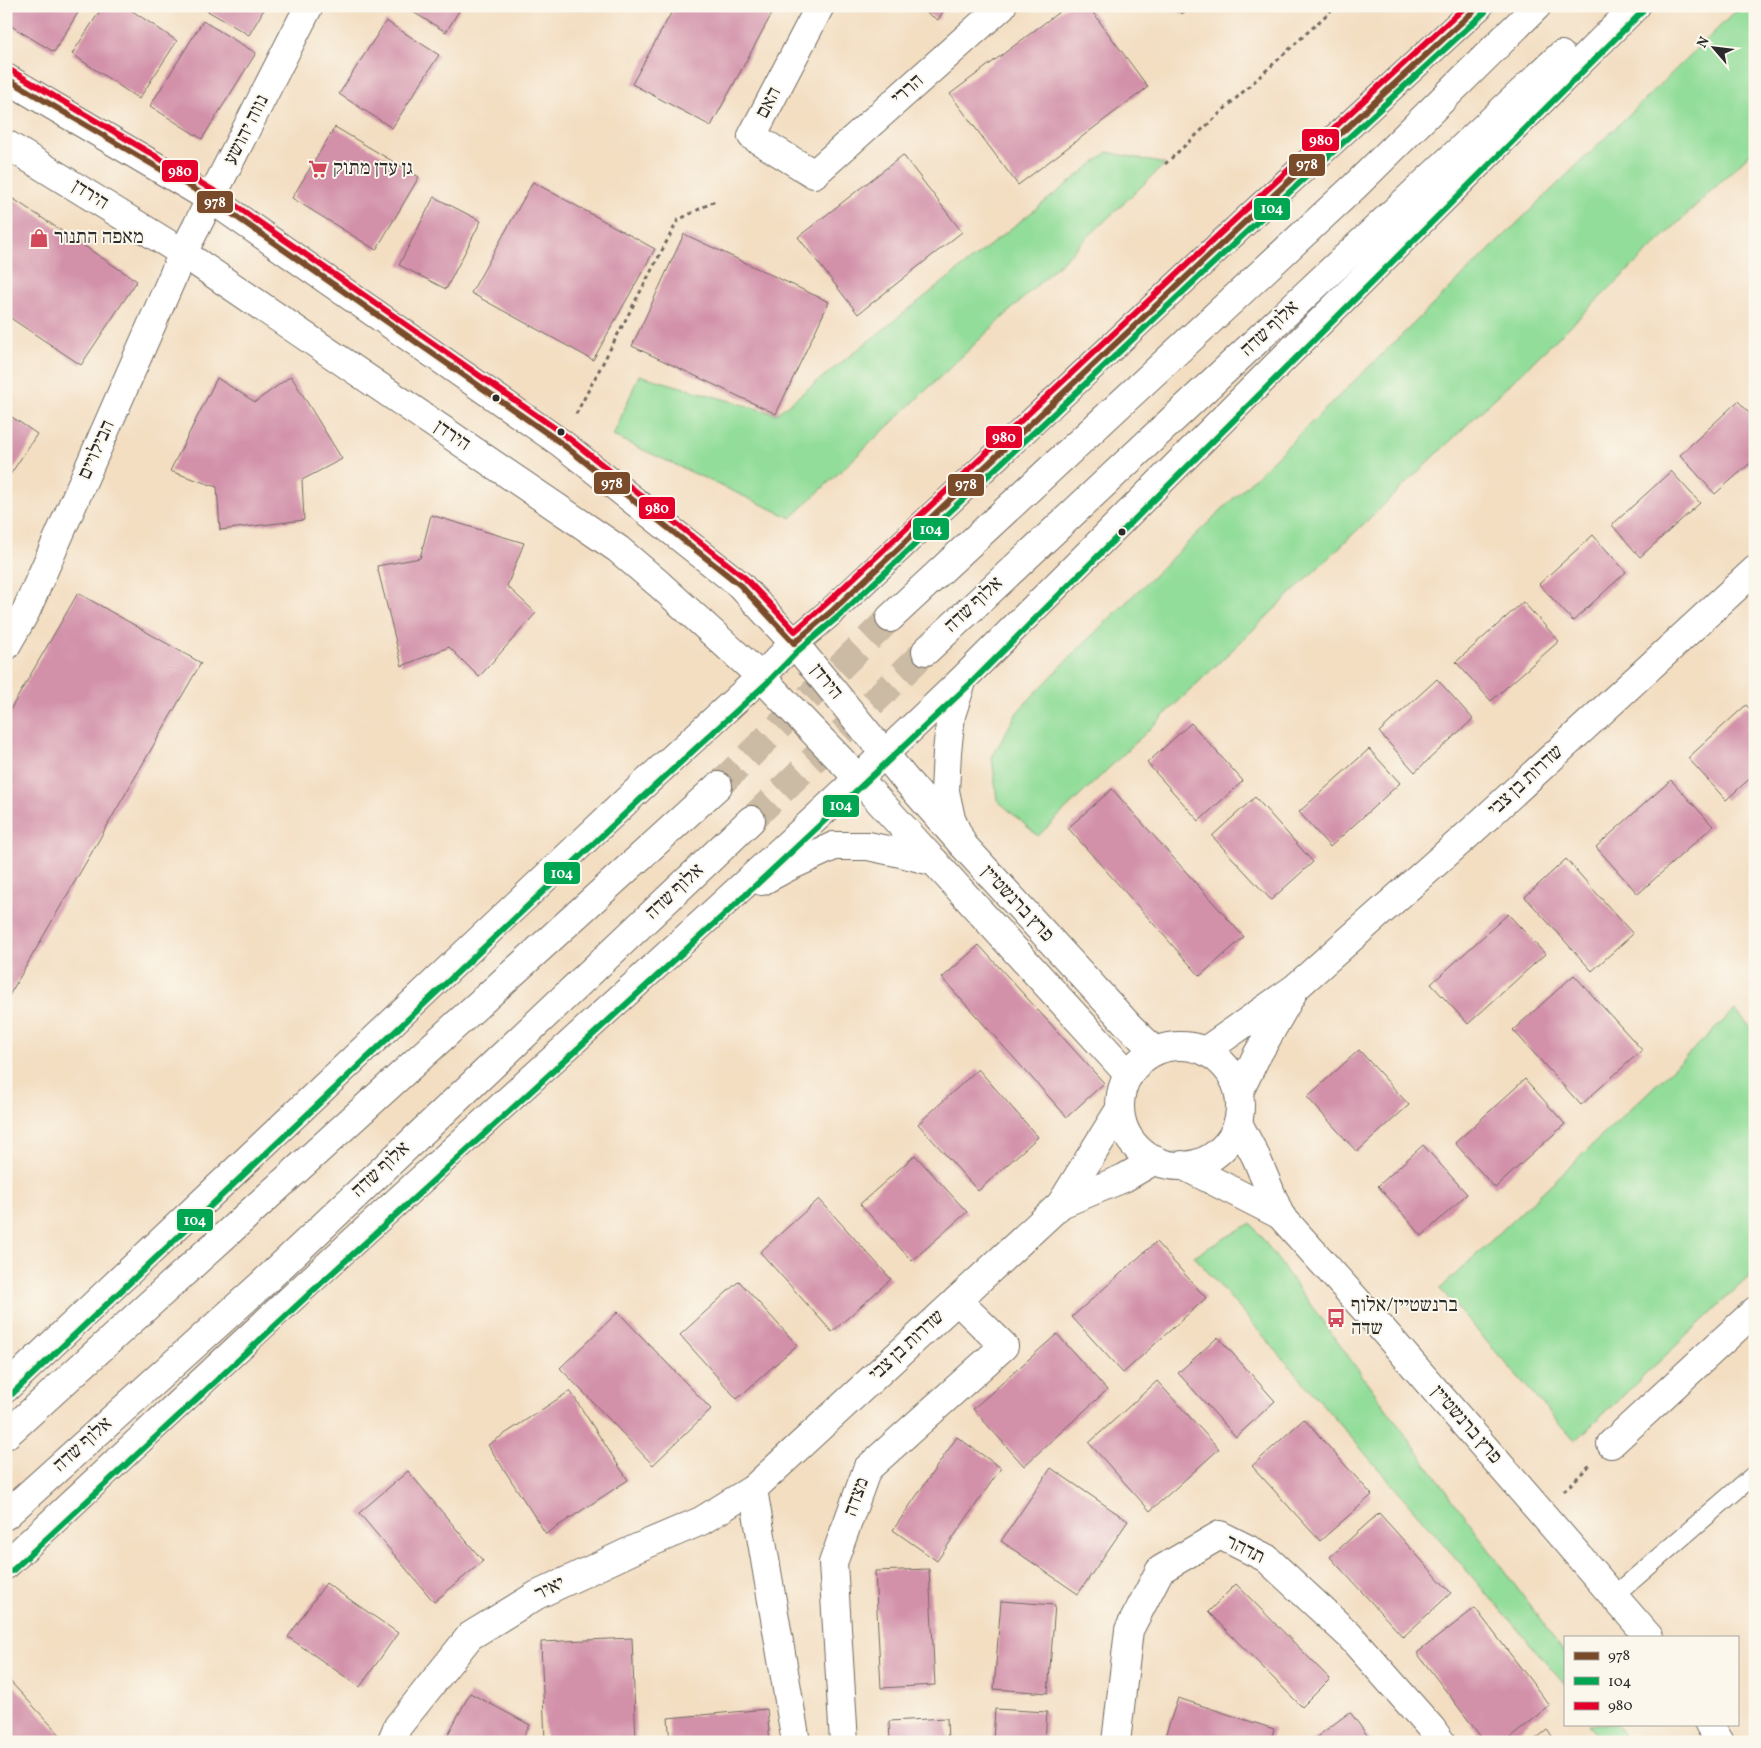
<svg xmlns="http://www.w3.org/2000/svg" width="1761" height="1748" viewBox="0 0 1761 1748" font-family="Vollkorn,'Frank Ruhl Libre',serif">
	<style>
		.green { fill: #92dd99; stroke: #5e8462 }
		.building { fill: #d290a9 }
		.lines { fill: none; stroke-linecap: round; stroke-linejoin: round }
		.secondary-tunnel { stroke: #cbbaa4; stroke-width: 28; stroke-dasharray: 28 14; stroke-linecap: butt }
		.service-casing { stroke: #716a60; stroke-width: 20 }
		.minor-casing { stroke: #716a60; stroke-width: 30 }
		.tertiary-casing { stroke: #716a60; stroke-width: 30 }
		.secondary-casing { stroke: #716a60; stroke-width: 30 }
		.path { stroke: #716a60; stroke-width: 3; stroke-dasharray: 4 4; stroke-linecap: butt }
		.service { stroke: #fff; stroke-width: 18 }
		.minor { stroke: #fff; stroke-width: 28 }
		.tertiary { stroke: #fff; stroke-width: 28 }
		.secondary { stroke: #fff; stroke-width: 28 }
		.bus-1-casing { stroke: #fbf7ec; stroke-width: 10 }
		.bus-2-casing { stroke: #fbf7ec; stroke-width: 10 }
		.bus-3-casing { stroke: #fbf7ec; stroke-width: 10 }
		.bus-1 { stroke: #7a4b2a; stroke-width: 6 }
		.bus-2 { stroke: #00a651; stroke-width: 6 }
		.bus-3 { stroke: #e4002b; stroke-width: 6 }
		.bus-dot { fill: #2b2b2b; stroke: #fbf7ec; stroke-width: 2 }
		.labels { text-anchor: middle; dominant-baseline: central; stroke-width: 4; stroke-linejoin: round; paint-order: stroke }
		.street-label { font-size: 20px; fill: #2b2b2b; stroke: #fbf7ec }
		.poi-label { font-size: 20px; fill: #2b2b2b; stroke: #fbf7ec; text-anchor: start }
		.line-badge { stroke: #fbf7ec; stroke-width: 2 }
		.badge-label { font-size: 14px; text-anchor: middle; font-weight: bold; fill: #fff }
	</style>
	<rect width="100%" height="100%" fill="#fbf7ec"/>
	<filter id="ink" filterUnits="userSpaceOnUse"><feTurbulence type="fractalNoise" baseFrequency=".02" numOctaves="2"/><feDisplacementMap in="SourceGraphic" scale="10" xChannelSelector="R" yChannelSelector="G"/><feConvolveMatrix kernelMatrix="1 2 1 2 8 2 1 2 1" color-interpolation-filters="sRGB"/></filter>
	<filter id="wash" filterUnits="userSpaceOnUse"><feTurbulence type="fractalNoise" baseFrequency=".0096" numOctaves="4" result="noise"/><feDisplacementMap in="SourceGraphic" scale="20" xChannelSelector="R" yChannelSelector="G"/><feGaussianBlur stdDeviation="1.12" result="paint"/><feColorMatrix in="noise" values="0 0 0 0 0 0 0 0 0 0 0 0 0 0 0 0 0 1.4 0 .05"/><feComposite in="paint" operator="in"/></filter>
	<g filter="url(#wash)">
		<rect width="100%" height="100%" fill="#f3dec2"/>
		<g class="green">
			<path d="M1741 6H1755V149L1038 836 997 800 992 757 1018 711 1077 650Z"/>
			<path d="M1108 152 1165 164 791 518 613 436 639 375 776 414Z"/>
			<path d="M1735 1010 1755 1032V1271L1575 1441 1440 1289Z"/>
			<path d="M1251 1223 1565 1654V1684L1194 1256Z"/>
			<path d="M1589 1724H1616L1629 1742H1600Z"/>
		</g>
		<g id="blocks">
			<g class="building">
				<path d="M6 6H82L54 52 6 23Z"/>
				<path d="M103 6H125L177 41 139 99 72 54Z"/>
				<path d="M199 6H266L249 35Z"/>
				<path d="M403 6H462L446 32Z"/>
				<path d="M675 6H776L711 126 632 84Z"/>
				<path d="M916 6H946L938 20Z"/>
				<path d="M1067 6H1088L1148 87 1018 185 950 94Z"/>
				<path d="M1176 6H1192L1182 14Z"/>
				<path d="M203 21 256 53 202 139 150 106Z"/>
				<path d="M386 21 439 55 392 128 339 94Z"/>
				<path d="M335 127 419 177 376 250 292 198Z"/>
				<path d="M903 155 962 232 858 314 798 237Z"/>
				<path d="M533 182 655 249 593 360 471 293Z"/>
				<path d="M6 194 137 281 81 365 6 315Z"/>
				<path d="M434 197 481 221 446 289 399 265Z"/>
				<path d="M684 234 829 302 776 414 632 346Z"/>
				<path d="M291 376 342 459 302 480 304 520 220 530 217 487 170 471 217 378 255 402Z"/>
				<path d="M1738 401 1755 419V459L1715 494 1680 455Z"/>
				<path d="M6 413 37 434 6 481Z"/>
				<path d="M1671 471 1700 503 1640 557 1612 525Z"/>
				<path d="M431 515 524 543 507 586 536 613 479 677 449 647 402 666 377 566 420 558Z"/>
				<path d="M1593 535 1626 572 1573 621 1539 584Z"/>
				<path d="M78 593 201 663 6 1001V717Z"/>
				<path d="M1523 602 1559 641 1491 701 1456 662Z"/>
				<path d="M1437 679 1473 719 1415 772 1379 732Z"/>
				<path d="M1746 705 1755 714V774L1726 800 1688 758Z"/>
				<path d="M1191 723 1243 781 1199 821 1147 763Z"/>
				<path d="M1369 749 1400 783 1330 847 1299 812Z"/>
				<path d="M1671 780 1713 826 1638 894 1596 847Z"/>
				<path d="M1112 789 1244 937 1200 976 1068 828Z"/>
				<path d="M1255 797 1313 862 1271 900 1212 836Z"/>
				<path d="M1566 859 1633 934 1592 971 1525 897Z"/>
				<path d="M1508 914 1545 954 1468 1024 1431 984Z"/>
				<path d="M979 945 1104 1083 1067 1117 942 978Z"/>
				<path d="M1574 975 1642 1050 1581 1105 1513 1030Z"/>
				<path d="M1359 1050 1409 1105 1357 1152 1307 1097Z"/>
				<path d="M978 1069 1038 1137 978 1191 918 1124Z"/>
				<path d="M1525 1079 1565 1124 1495 1188 1455 1143Z"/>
				<path d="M1423 1145 1467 1194 1422 1236 1378 1186Z"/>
				<path d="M915 1155 967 1212 912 1261 860 1204Z"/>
				<path d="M819 1199 891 1279 832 1332 760 1252Z"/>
				<path d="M1156 1242 1206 1298 1123 1373 1072 1317Z"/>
				<path d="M739 1281 797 1345 737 1399 680 1335Z"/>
				<path d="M618 1312 711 1409 653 1465 560 1368Z"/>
				<path d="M1057 1334 1107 1390 1024 1466 973 1409Z"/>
				<path d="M1218 1337 1275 1401 1236 1437 1178 1373Z"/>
				<path d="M1157 1381 1219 1449 1150 1511 1089 1443Z"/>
				<path d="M570 1391 628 1480 546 1534 488 1445Z"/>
				<path d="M1304 1419 1372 1495 1320 1541 1252 1466Z"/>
				<path d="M957 1437 1001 1468 937 1561 893 1530Z"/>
				<path d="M1051 1468 1128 1521 1078 1594 1001 1541Z"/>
				<path d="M408 1471 483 1561 434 1602 359 1513Z"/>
				<path d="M1379 1513 1451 1593 1403 1637 1330 1557Z"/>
				<path d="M929 1569 935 1685 881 1688 875 1571Z"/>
				<path d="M326 1583 398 1633 360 1687 288 1637Z"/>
				<path d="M1236 1584 1330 1679 1302 1707 1208 1612Z"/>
				<path d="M1001 1601 1055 1605 1048 1693 994 1689Z"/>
				<path d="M1475 1608 1550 1706 1505 1742H1485L1417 1653Z"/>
				<path d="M632 1638 636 1742H545L541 1642Z"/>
				<path d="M6 1677 64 1739 61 1742H6Z"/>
				<path d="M470 1693 530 1725 521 1742H444Z"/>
				<path d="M1178 1698 1274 1729 1270 1742H1163Z"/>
				<path d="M767 1709 770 1742H670L668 1718Z"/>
				<path d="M995 1709 1047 1712 1045 1742H993Z"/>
				<path d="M1350 1712 1372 1742H1310Z"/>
				<path d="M947 1718 948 1742H890L889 1721Z"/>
				<path d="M1547 1730 1557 1742H1532Z"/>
			</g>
		</g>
	</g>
	<g filter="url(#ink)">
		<use href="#blocks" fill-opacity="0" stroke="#716a60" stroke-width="1"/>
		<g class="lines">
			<g class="secondary-tunnel">
				<path d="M718 786 890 618"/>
				<path d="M751 820 926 651"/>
			</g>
			<g class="service-casing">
				<path id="service" d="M1614 1596 1755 1474"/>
			</g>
			<g class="minor-casing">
				<g id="minor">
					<path d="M820 6 752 136 814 174 1002 6"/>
					<path d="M6 646 26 611 183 253 309 6"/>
					<path d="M1205 1051 1295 988 1473 830 1755 570"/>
					<path d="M1239 1092 1256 1057 1292 994"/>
					<path d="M1061 1204 1124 1178 1155 1160"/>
					<path d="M1611 1444 1755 1311"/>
					<path d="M753 1489 796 1742"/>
					<path d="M391 1742 398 1726 470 1636 537 1595 635 1549 701 1521 753 1489 1061 1204 1120 1109"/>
					<path d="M844 1742 833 1563 867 1469 1004 1346 957 1300"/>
					<path d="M1116 1742 1129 1630 1160 1570 1220 1535 1266 1558 1349 1635 1431 1728 1441 1742"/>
				</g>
			</g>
			<g class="tertiary-casing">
				<g id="tertiary">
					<path d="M6 78 211 199 561 443 740 585 794 643 905 779 963 845 1129 1026 1155 1051"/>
					<path d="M6 144 183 253 618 549 659 584 761 677 858 778 1129 1075"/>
					<circle cx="1180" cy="1106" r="60"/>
					<path d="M1238 1123 1256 1157 1280 1215 1369 1314 1649 1637"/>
					<path d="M1182 1165 1280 1215"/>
					<path d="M1709 1724 1720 1742"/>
				</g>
			</g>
			<g class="secondary-casing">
				<g id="secondary">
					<path d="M890 618 1355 186 1537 6"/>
					<path d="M926 651 1561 55"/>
					<path d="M962 682 951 715 947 752 945 791 951 819 963 845"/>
					<path d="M762 881 788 867 834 846H868L901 853 935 862"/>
					<path d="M6 1388 639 789 761 677 794 643 833 610 1249 218 1479 6"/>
					<path d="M6 1435 718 786"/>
					<path d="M6 1515 261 1285 751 820"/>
					<path d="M6 1565C118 1461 229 1355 342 1252 549 1062 760 874 963 679L1636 6"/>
				</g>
			</g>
			<g class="path">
				<path d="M1165 164 1336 6"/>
				<path d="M576 414 678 220 715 201"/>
				<path d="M1564 1491 1590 1465"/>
			</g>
			<use href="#service" class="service"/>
			<use href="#minor" class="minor"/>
			<use href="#tertiary" class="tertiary"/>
			<use href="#secondary" class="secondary"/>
			<g class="bus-1-casing">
				<g id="bus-1">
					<path d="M6 78 211 199 561 443 740 585 794 643"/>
					<path d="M794 643 833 610 1249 218 1479 6"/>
				</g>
			</g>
			<g class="bus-2-casing">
				<g id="bus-2">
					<path d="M12 1394 645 795 767 683 800 649 839 616 1255 224 1485 12"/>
					<path d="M12 1571 306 1297 738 902 969 685 1642 12"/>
				</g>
			</g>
			<g class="bus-3-casing">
				<path id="bus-3" d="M10 70 216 192 566 436 745 578 795 631 827 603 1243 212 1466 6"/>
			</g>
			<use href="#bus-1" class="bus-1"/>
			<use href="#bus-2" class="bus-2"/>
			<use href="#bus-3" class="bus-3"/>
		</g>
	</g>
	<defs>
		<g id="supermarket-bare" transform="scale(1.5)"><path d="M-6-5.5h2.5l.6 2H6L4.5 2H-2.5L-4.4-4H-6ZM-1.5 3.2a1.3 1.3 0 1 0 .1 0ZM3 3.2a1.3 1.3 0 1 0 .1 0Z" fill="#d1495b" stroke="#fbf7ec" stroke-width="2.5" paint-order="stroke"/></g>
		<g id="shop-bare" transform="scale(1.5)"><path d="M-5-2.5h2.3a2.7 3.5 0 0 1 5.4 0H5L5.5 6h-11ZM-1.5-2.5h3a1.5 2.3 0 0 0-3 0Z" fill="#d1495b" stroke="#fbf7ec" stroke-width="2.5" paint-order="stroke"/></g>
		<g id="bus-bare" transform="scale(1.5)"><path d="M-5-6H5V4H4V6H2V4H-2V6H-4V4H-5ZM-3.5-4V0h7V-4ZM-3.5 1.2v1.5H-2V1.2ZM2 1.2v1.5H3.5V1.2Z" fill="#d1495b" stroke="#fbf7ec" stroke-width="2.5" paint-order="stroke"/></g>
	</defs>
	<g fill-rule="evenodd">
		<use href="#supermarket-bare" x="318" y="169"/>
		<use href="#shop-bare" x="39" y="238"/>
		<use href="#bus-bare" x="1336" y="1318"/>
	</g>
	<g class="bus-dot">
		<circle cx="496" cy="398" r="4.5"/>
		<circle cx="561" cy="432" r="4.5"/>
		<circle cx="1122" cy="532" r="4.5"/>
	</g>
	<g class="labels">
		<g class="street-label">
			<text transform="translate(908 90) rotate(-42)">הררי</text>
			<text transform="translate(769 103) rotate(-62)">האם</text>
			<text transform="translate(247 130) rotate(-63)">נווה יהושע</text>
			<text transform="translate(90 195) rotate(32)">הירדן</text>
			<text transform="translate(1270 329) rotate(-43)">אלוף שדה</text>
			<text transform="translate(452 436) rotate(34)">הירדן</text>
			<text transform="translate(97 450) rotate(-66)">הבילויים</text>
			<text transform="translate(974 605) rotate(-43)">אלוף שדה</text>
			<text transform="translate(826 682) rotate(51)">הירדן</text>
			<text transform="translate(1526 781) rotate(-43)">שדרות בן צבי</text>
			<text transform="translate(675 892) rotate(-43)">אלוף שדה</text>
			<text transform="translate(1017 904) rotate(47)">פרץ ברנשטיין</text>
			<text transform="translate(381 1170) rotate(-43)">אלוף שדה</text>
			<text transform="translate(907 1346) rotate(-43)">שדרות בן צבי</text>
			<text transform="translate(1466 1425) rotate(49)">פרץ ברנשטיין</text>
			<text transform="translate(83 1445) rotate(-42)">אלוף שדה</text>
			<text transform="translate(857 1497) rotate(-70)">מצדה</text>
			<text transform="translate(1245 1550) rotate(26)">תדהר</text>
			<text transform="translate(550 1589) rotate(-26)">יאיר</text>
		</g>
		<g class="poi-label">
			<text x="333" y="169">גן עדן מתוק</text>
			<text x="54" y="238">מאפה התנור</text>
			<text x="1351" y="1306">ברנשטיין/אלוף<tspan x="1351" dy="23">שדה</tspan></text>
		</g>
	</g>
	<g class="line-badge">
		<rect x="1301" y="128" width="39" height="24" rx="5" fill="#e4002b"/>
		<rect x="1288" y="153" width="38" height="24" rx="5" fill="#7a4b2a"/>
		<rect x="161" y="159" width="38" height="24" rx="5" fill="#e4002b"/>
		<rect x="196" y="190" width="38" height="24" rx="5" fill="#7a4b2a"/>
		<rect x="1253" y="197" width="38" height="24" rx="5" fill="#00a651"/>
		<rect x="985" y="425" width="38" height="24" rx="5" fill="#e4002b"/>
		<rect x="593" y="471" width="38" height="24" rx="5" fill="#7a4b2a"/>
		<rect x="947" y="473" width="38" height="24" rx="5" fill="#7a4b2a"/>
		<rect x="638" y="496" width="38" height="24" rx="5" fill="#e4002b"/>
		<rect x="912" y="517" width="38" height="24" rx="5" fill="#00a651"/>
		<rect x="822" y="794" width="38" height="24" rx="5" fill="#00a651"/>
		<rect x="543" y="861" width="38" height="24" rx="5" fill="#00a651"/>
		<rect x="176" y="1208" width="38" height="24" rx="5" fill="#00a651"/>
	</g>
	<g class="badge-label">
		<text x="1321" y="145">980</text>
		<text x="1307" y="169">978</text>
		<text x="180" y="176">980</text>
		<text x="215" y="207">978</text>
		<text x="1272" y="213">104</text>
		<text x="1004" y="442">980</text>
		<text x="612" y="488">978</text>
		<text x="966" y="489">978</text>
		<text x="657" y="513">980</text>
		<text x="931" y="534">104</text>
		<text x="841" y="810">104</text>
		<text x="562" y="878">104</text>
		<text x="195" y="1225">104</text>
	</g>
	<rect width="1761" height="1748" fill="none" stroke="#fbf7ec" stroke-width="25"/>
	<rect x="1564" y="1636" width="175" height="90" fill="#fbf7ec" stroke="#a8a59f"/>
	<rect x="1574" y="1652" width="25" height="8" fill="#7a4b2a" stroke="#a8a59f"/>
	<text x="1608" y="1660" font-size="15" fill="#2b2b2b">978</text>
	<rect x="1574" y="1677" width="25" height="8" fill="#00a651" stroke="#a8a59f"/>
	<text x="1608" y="1686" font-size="15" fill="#2b2b2b">104</text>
	<rect x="1574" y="1702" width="25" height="8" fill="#e4002b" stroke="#a8a59f"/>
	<text x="1608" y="1710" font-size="15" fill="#2b2b2b">980</text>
	<g transform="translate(1714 48) rotate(298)" stroke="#fbf7ec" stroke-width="4" paint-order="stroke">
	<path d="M0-4L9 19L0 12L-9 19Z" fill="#2b2b2b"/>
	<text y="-8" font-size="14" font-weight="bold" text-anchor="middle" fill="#2b2b2b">N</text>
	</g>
</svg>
